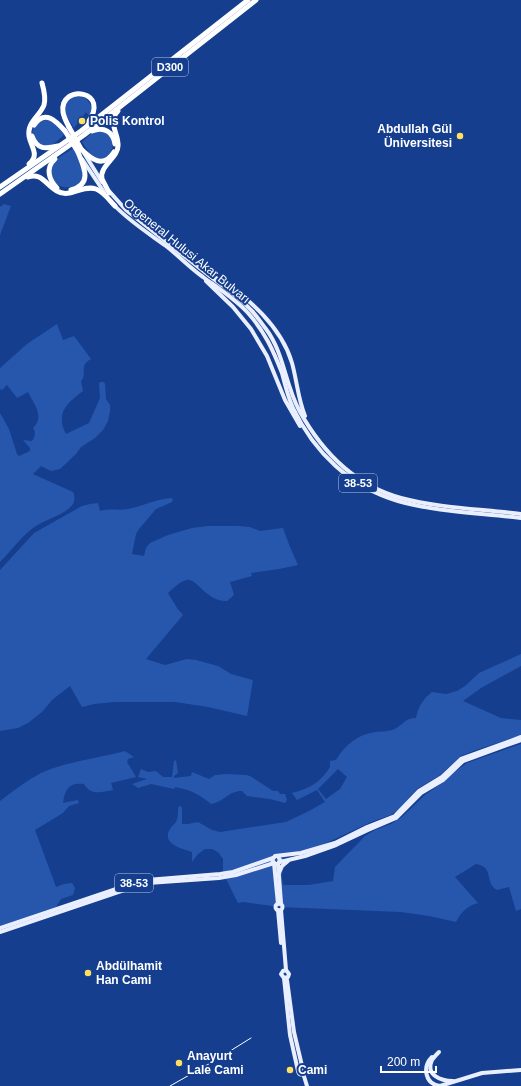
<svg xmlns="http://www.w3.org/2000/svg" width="521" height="1086" viewBox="0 0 521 1086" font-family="Arial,sans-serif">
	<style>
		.green { fill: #2757ad; fill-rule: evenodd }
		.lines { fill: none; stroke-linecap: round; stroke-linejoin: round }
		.major { stroke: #e9efff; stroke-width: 4 }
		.highway { stroke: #fff; stroke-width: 5 }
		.tram { stroke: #fff; stroke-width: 1 }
		.highway-bridge { stroke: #fff; stroke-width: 5 }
		.poi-dot { fill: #ffe05f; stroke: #153e8e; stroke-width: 1.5 }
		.labels { text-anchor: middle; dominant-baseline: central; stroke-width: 4; stroke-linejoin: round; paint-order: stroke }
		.shield { fill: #153e8e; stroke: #b9c5dd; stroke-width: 1 }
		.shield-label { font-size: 11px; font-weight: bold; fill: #fff }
		.poi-label { font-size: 12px; font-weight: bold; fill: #fff; stroke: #153e8e; text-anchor: start }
		.street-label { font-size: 12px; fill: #fff; stroke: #153e8e }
	</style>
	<rect width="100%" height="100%" fill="#153e8e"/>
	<g class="green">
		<path d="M76 96 86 98 92 107 90 117 86 112 74 128C66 115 58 104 76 96Z"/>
		<path d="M48 120 58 125 64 135 50 147 40 146 32 134C33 125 39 120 48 120Z"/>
		<path d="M98 131C127 132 108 171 91 155 88 151 85 146 82 142L92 133Z"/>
		<path d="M74 148C77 154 81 159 83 165 91 187 57 197 52 175 51 170 52 165 55 161 60 156 68 152 74 148Z"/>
		<path d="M4 204 11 206 0 235V207Z"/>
		<path d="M57 324 63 340 74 336 91 359C78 366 88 373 81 381L83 391C67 403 55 413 66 434L89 423 100 398 99 383 101 382H104L105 384 106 399 110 405V411L108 421 103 430 95 438 81 447 76 454 60 469 51 471 41 466 33 474 73 492C75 496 75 500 73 504 64 516 45 519 33 528 21 537 11 551 0 562V413L9 429 17 454 19 456 30 451V448L23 440 32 441C35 437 36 432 33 428 45 417 34 404 28 392L17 398 7 385 2 390 0 389V368L27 344Z"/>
		<path d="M171 498 173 499 172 502 156 509 139 529 136 534 132 554 144 556 146 548 150 543 168 535 192 528 208 526H239L250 527 260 531 283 528 290 547 298 565 279 569 251 573 252 576 230 582 234 595 227 601C206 602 197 577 186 580 179 582 174 588 168 593L177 608 183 615 146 659 165 665 187 659 196 660 218 666 231 674 253 680 247 716 208 707 175 702H114L94 704 82 707 70 686 52 700 42 712 28 723 18 728 0 731V570L34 533 82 506 90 504 98 503 100 511C109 508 119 511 128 509 143 506 156 499 171 498Z"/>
		<path d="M521 654V666L481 688 463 701 501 718 521 720V735L473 751 461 756 439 776 417 789 399 809 391 815 371 822 322 845 283 858 286 866C280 871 282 878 283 885H309L333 881 335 867 365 836 375 830 391 824 402 817 425 795 442 783 453 773 467 763 521 744V909L516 911 509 887 497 890C484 883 495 867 476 864L455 877 478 903C467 906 461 912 456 922L429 916 401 912 280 907 243 902 238 903 223 873V859L218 852 212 849H205L198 854 192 862V852C182 849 161 844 170 829 171 826 175 824 176 822 179 817 177 810 179 806L182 807V824H188L198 822 212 830 220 832 286 822 309 811 325 802 317 790 297 800 292 793C309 789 321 782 330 767V761L336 760C345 745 358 734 376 732 381 731 387 732 392 730 402 727 405 717 416 718 418 707 423 699 432 692L446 694 457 691 465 686 479 673ZM338 769 347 777 340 789 326 799 318 789Z"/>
		<path d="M125 751 134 757 128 759 127 762 136 777 111 783 113 790C101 792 91 796 84 784 69 782 65 789 63 803L78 800 79 803 69 806 63 813 35 830 56 887 64 884 72 883 75 888 73 895 61 899 56 907 0 926V801C13 791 26 781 41 773 65 762 99 758 125 751Z"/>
		<path d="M176 760 178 773 174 776V778L191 776 192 772 209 779 215 775 226 774 246 775 250 776 273 791H278L280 794H285L287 800 285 803 270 799 247 796 242 791C228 791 224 802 211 804 199 794 191 790 175 787L174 789 151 784 138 788 132 784 147 779 138 777 141 769 148 772 156 771 163 777H172L174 761Z"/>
	</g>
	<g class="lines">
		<g class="major">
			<path d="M84 153 102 182"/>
			<path d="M82 159 104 192"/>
			<path d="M109 191 126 210C151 230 177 250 202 270 218 283 237 295 251 310 257 316 261 323 266 329 284 353 285 384 299 410 322 452 354 485 401 498 439 508 482 509 521 514"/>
			<path d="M114 205C129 221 148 233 166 246 179 256 190 268 203 277 218 288 235 299 248 313 265 332 273 350 282 373 285 385 288 397 293 408 314 452 350 487 398 501 436 512 482 513 521 518"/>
			<path d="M216 278C248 296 282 328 292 363 297 381 298 399 305 416"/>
			<path d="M206 281 233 307 251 329 267 356 285 400 300 426"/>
			<path d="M278 856 280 860 278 864H275L272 860 275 856 301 853 335 843 367 827 395 816 419 791 442 777 461 759 521 737"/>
			<path d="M280 862 305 856 336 845 368 830 396 818 421 793 443 780 463 761 521 740"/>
			<path d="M278 864 281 903"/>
			<path d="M279 873 282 866 288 861"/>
			<circle cx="279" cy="907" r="3.5"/>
			<path d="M278 910 281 943"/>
			<path d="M281 910 286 970 289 974 288 977 284 978 281 974 283 971 286 970"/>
			<path d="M0 928 137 882 147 880 220 874 233 872 273 858"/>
			<path d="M0 932 139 885 148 883 219 878 236 875 274 863 278 904"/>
			<path d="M284 978 290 1035 298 1071"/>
			<path d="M287 980 294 1032 303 1070"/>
			<path d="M439 1052C437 1054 434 1057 432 1060 425 1075 441 1081 453 1081"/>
			<path d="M432 1057C422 1067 425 1084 440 1086"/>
			<circle cx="301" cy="1072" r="2.5"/>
			<path d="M303 1073 307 1086"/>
			<path d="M440 1086 482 1073 521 1070"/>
		</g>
		<g class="highway">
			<path d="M34 125C45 109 56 121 65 131"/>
			<path d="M69 127C67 123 64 118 63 112 59 83 113 90 87 124"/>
			<path d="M92 131C104 126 113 132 115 144"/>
			<path d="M32 136C37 150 46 149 58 146"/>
			<path d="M81 149C91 159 103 169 114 152"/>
			<path d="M55 159C45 168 49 180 57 188"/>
			<path d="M29 164C40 155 31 147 29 136 27 122 40 116 44 105 46 98 44 90 42 83"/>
			<path d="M28 177C41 172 46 185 57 191 70 199 83 184 96 189 104 192 110 201 115 206"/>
			<path d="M0 187 81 131 248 0"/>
			<path d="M71 190C93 184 84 167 78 152"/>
			<path d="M109 193C107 188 104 183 102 179 99 166 118 158 118 146 119 134 107 122 118 111"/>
			<path d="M0 194 84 135 256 0"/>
		</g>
		<path class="tram" d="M170 1086 214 1061 251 1038"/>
		<g class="highway-bridge">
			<path d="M69 127 81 149"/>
			<path d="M65 131 78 152"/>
		</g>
	</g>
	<g class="poi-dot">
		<circle cx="82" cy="121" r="4"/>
		<circle cx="460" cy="136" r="4"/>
		<circle cx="88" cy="973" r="4"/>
		<circle cx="179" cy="1063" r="4"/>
		<circle cx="290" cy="1070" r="4"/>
	</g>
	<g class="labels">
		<g class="shield">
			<rect x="152" y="58" width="36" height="18" rx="3"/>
			<rect x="339" y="474" width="38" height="18" rx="3"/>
			<rect x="115" y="874" width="38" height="18" rx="3"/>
		</g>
		<g class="shield-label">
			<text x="170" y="67">D300</text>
			<text x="358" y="483">38-53</text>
			<text x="134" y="883">38-53</text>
		</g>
		<g class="poi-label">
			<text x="90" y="121">Polis Kontrol</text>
			<text x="452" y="129" text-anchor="end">Abdullah Gül<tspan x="452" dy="14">Üniversitesi</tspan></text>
			<text x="96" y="966">Abdülhamit<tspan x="96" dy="14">Han Cami</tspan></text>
			<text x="187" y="1056">Anayurt<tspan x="187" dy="14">Lale Cami</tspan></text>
			<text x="298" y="1070">Cami</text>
		</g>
		<g class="street-label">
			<text transform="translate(187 251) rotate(39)">Orgeneral Hulusi Akar Bulvarı</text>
		</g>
	</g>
	<path d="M381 1066v6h55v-6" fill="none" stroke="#ffffff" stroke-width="2"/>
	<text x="387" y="1066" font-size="12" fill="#ffffff" stroke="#153e8e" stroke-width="3" paint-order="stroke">200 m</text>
</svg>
